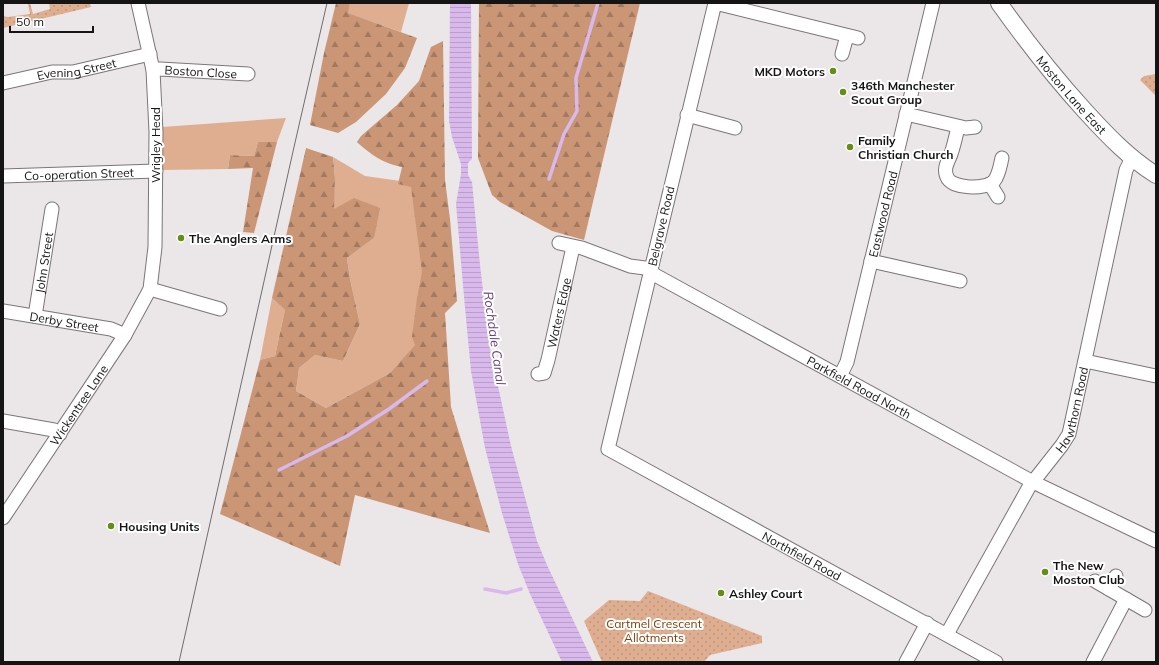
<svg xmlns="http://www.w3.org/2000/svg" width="1159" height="665" viewBox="0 0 1159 665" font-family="Mulish,sans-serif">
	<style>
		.green { fill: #dfae91 }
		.forest { fill: url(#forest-firs) }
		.garden { fill: url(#garden-dots) }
		.water { fill: url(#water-rules) }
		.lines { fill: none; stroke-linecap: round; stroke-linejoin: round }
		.stream { stroke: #d9b9ec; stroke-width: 3.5 }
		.minor-casing { stroke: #7b7677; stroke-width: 15 }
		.tertiary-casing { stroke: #7b7677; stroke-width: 18 }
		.minor { stroke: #fff; stroke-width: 13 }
		.tertiary { stroke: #fff; stroke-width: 16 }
		.tram { stroke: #706d6e; stroke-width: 1 }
		.poi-dot { fill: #678d19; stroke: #fff; stroke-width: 1.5 }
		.labels { text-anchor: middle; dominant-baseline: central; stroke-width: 4; stroke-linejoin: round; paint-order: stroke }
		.street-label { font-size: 12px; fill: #151414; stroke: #fff }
		.poi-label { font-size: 12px; font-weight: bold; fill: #151414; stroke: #fff; text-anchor: start }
		.park-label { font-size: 12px; fill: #7f3e09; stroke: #fff }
		.water-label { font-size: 13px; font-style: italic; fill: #69417e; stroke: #fff }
	</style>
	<defs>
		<pattern id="forest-firs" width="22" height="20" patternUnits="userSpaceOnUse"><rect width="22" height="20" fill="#ca9676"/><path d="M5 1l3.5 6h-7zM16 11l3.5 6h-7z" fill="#a37960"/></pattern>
		<pattern id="garden-dots" width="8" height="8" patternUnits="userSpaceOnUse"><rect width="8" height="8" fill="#dfae91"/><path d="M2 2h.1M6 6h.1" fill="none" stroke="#be957c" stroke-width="1.8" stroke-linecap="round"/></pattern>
		<pattern id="water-rules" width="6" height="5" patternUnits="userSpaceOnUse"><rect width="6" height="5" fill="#d9b9ec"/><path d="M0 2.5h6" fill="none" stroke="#b99eca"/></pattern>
	</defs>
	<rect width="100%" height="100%" fill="#ebe6e7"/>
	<g class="green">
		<path d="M350 3H409L401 32 347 13Z"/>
		<path d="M286 118 277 142H258L254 156 230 155 228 169 162 170V127Z"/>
		<path d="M333 157 365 176 422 184 445 313 390 373 326 408 296 391 299 368 315 355 343 361 360 324 350 279 347 258 374 238 333 209 335 179Z"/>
		<path d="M272 298 285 310 275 356 260 360Z"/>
	</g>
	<g class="forest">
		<path d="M336 3H350L348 13 417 38 405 68 386 94 356 122 338 133 310 125 324 53Z"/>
		<path d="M479 3H640L584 240 552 231 500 202 492 195 478 158Z"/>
		<path d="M443 41 445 180 450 219 457 301 445 313 451 407 490 533 355 495 340 566 220 514 260 360 275 356 285 310 272 298 306 148 333 157 335 179 334 209 354 198 380 208 374 238 347 258 350 279 360 324 343 361 315 355 299 368 296 391 326 408 390 373 415 345 412 337 417 298 422 272 411 187 398 184 402 167C384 164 370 154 357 142L361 136 397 105 419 81 431 47Z"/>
		<path d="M258 142H277L254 233 243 232 253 168 228 169 230 155 254 156Z"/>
	</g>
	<g class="garden">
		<path d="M21 3H30L33 14 50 9 49 3H90L91 7 3 28V16L8 17 30 14 28 4Z"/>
		<path d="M1156 74V96L1140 80 1144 76Z"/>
		<path d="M648 591 762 636V643L710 655 704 662H602L584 621 609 600 640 601Z"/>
	</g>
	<path class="water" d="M450 3H471L472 159 468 163V175L472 182 480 265 490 349 511 446 537 541 547 565 593 662H562L530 594 518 564 502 513 485 448 471 371 465 308 456 204 461 174V164L452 137 449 121Z"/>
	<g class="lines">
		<g class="stream">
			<path d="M549 179 564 134 577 111 576 78 598 3"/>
			<path d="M279 470 347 436 389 409 427 381"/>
			<path d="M485 589 506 593 521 589"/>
		</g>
		<g class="minor-casing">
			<g id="minor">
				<path id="s1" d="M715 3 608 449 996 662"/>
				<path d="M715 3 858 38"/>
				<path d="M842 54 847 36"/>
				<path id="s2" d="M153 70 160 69 248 74"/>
				<path id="s3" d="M3 83 52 72H73L150 54"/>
				<path d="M906 114 966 128 975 127"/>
				<path d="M687 115 735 128"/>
				<path d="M958 127C956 136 954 145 951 154 948 162 943 168 947 177 951 189 986 190 994 181 999 175 1000 166 1002 158"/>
				<path id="s4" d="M3 176 156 171"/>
				<path d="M990 184 998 197"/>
				<path id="s5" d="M559 243 582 248 630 266 645 268 655 275 1033 482 1156 541"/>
				<path d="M871 261 960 281"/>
				<path d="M150 289 220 309"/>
				<path id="s6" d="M3 311 111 329 125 335"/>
				<path id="s7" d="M35 316 52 209"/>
				<path d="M1085 361 1156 376"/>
				<path id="s8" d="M538 374 544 373 548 360 573 247"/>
				<path id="s9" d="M840 376 847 362 933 3"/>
				<path d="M3 421 54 430 60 434"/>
				<path id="s10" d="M3 518 125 335 150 289 155 247 156 132 153 70 138 3"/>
				<path d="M1095 581 1145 610"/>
				<path d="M1109 589 1116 576"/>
				<path id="s11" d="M947 634 1029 487 1062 445 1069 434 1126 170 1132 158"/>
				<path d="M906 662 927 623"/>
				<path d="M1093 662 1126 599"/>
			</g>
		</g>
		<g class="tertiary-casing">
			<g id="tertiary">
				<path id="s12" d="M999 3C1026 41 1055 78 1086 112 1108 136 1129 158 1156 175"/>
			</g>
		</g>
		<use href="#minor" class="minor"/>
		<use href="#tertiary" class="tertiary"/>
		<path class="tram" d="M179 662 294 147 327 3"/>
	</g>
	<g class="poi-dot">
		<circle cx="833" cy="71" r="4"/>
		<circle cx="843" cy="92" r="4"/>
		<circle cx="850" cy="147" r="4"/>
		<circle cx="181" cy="238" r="4"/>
		<circle cx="111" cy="526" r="4"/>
		<circle cx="1045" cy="572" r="4"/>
		<circle cx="721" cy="593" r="4"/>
	</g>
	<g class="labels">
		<g class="street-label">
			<text stroke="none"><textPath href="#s3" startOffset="75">Evening Street</textPath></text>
			<text stroke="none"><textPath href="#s2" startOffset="48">Boston Close</textPath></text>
			<text stroke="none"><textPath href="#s12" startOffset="117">Moston Lane East</textPath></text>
			<text transform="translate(155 145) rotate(-90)">Wrigley Head</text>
			<text stroke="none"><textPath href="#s4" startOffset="76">Co-operation Street</textPath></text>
			<text stroke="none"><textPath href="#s9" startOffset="168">Eastwood Road</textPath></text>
			<text transform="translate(661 226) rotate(-77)">Belgrave Road</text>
			<text stroke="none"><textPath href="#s7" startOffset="54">John Street</textPath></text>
			<text stroke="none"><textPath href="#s8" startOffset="68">Waters Edge</textPath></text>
			<text stroke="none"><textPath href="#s6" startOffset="62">Derby Street</textPath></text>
			<text stroke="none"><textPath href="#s5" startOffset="335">Parkfield Road North</textPath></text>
			<text stroke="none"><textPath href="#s10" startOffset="136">Wickentree Lane</textPath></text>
			<text stroke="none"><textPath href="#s11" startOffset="259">Hawthorn Road</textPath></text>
			<text stroke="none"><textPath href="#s1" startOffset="680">Northfield Road</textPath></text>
		</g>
		<g class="poi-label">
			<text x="825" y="71" text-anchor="end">MKD Motors</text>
			<text x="851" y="85">346th Manchester<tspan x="851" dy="14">Scout Group</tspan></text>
			<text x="858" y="140">Family<tspan x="858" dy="14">Christian Church</tspan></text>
			<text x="189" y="238">The Anglers Arms</text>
			<text x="119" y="526">Housing Units</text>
			<text x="1053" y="565">The New<tspan x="1053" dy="14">Moston Club</tspan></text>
			<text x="729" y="593">Ashley Court</text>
		</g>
		<g class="park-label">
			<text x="654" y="623">Cartmel Crescent<tspan x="654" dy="14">Allotments</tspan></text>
		</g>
		<g class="water-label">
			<text transform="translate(495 338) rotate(82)">Rochdale Canal</text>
		</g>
	</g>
	<rect width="1159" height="665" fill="none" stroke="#151414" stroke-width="8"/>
	<path d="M10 26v6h83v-6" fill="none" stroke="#151414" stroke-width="2"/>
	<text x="16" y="26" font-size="12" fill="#151414" stroke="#ffffff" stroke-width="3" paint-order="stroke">50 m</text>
</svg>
